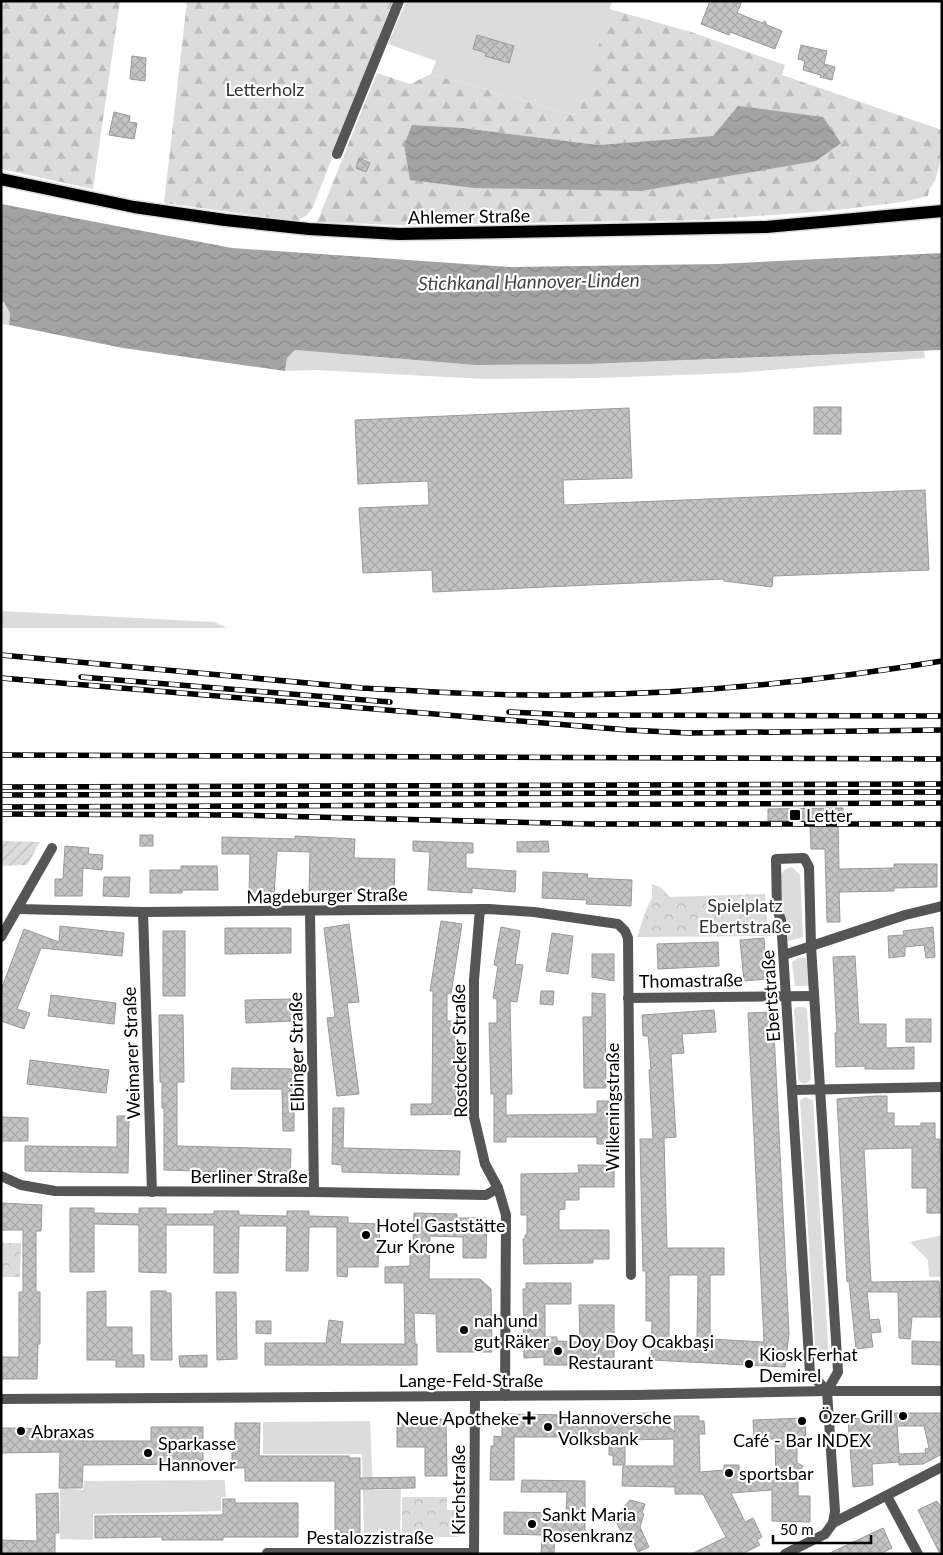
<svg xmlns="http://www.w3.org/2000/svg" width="943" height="1555" viewBox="0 0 943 1555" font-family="Lato,sans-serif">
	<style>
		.grass { fill: #dcdcdc }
		.forest { fill: url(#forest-firs); fill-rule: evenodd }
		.park { fill: url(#park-crowns) }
		.garden { fill: url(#garden-furrows) }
		.water { fill: url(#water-waves) }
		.building { fill: url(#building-cross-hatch); stroke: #999; fill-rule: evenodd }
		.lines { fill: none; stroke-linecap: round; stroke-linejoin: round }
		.primary-casing { stroke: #dbdbdb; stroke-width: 15 }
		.minor { stroke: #555; stroke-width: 10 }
		.tertiary { stroke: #555; stroke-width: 10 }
		.primary { stroke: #000; stroke-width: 12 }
		.rail-casing { stroke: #000; stroke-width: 5.5 }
		.rail { stroke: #fff; stroke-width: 4; stroke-dasharray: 11; stroke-linecap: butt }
		.poi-dot { fill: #000; stroke: #fff; stroke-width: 2 }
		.labels { text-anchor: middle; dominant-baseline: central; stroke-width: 4.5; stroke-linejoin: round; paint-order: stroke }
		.park-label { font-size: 18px; fill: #333; stroke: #fff }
		.street-label { font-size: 18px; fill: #000; stroke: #fff }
		.poi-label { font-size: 18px; fill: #000; stroke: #fff; text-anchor: start }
		.water-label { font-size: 19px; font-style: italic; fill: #444; stroke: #fff }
	</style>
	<defs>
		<pattern id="forest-firs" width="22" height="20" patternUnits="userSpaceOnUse" patternTransform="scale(1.25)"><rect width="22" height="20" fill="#dcdcdc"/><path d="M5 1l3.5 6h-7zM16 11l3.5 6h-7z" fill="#bbb"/></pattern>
		<pattern id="park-crowns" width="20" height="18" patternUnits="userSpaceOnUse" patternTransform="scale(1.25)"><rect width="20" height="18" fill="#dcdcdc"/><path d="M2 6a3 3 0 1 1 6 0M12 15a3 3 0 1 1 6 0" fill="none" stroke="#bbb"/></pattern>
		<pattern id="garden-furrows" width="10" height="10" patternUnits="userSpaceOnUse" patternTransform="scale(1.25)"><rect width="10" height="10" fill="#dcdcdc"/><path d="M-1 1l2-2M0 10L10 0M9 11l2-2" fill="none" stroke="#bbb"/></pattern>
		<pattern id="water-waves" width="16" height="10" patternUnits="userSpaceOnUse" patternTransform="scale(1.25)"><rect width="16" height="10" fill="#a3a3a3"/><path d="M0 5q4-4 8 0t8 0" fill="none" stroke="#8b8b8b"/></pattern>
		<pattern id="building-cross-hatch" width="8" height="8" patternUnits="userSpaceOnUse" patternTransform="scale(1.25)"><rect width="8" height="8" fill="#c4c4c4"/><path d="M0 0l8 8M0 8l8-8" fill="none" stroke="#a7a7a7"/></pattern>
	</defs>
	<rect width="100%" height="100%" fill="#fff"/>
	<g class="grass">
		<path d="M406 1H612L578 116 431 74 436 61 388 44Z"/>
		<path d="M1 301H4L10 313 9 325 2 324Z"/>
		<path d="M295 350 475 365 589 364 924 351 925 358 735 373 597 378 484 379 315 370 285 371 287 358Z"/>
		<path d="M1 611 214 622 227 628H1Z"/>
		<path d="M792 867 800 875 803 937 785 942 781 876 784 870Z"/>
		<path d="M798 958H806L809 986H795L792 962Z"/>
		<path d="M796 1007H804L807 1009 811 1078 809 1082 805 1084 800 1082 798 1078 794 1010Z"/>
		<path d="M806 1097 813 1100 829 1360H816L800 1100Z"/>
		<path d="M942 1235V1277H929L928 1260 910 1242Z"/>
		<path d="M370 1421 373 1490 401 1489 400 1536 364 1535 362 1454H263V1422Z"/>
		<path d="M225 1480 226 1497H221V1511L93 1514V1540L60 1539V1481H69V1489L83 1490 84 1481Z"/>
	</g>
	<g class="forest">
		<path d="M1 1H120L93 189 1 169Z"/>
		<path d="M187 1H393L313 207 307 215 297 221 164 203Z"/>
		<path d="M609 9 691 32 785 65 782 75 942 130C942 147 941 162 936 178 933 186 929 187 928 196L903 202 827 211 702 220 396 225 317 222 377 73 410 84 431 74 578 116ZM463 128 598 145 713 136 410 180Z"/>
	</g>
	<g class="park">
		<path d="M652 884 660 887 670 897 765 894 766 916 772 936 637 937 646 910 652 898Z"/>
		<path d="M1 1243H21L20 1277H1Z"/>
		<path d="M402 1497H447V1510H459V1537H402Z"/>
	</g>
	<path class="garden" d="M1 842V841L40 842 27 865 1 866Z"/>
	<g class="water">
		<path d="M738 106 823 117 841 143 816 161 641 191 474 188 410 180 404 145 412 125 463 128 598 145 713 136Z"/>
		<path d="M1 204 232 248 511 267 718 264 942 253V350L589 364 475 365 295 350 287 358 285 371 123 348 9 325 10 313 4 302 1 301Z"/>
	</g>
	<g class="building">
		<path d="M710 1H742L737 13 762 23 765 21 767 25 782 31 775 49 730 32 729 35 701 24Z"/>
		<path d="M477 35 514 46 509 63 485 56 486 53 473 49Z"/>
		<path d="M801 45 827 51 824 64 835 67 832 80 820 77 821 75 803 70 805 61 798 59Z"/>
		<path d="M132 56 146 58 145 81 130 79Z"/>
		<path d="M114 112 130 116 129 122 137 123 134 139 109 135Z"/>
		<path d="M359 158 370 163 366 172 356 168Z"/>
		<rect x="814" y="407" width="27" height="27"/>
		<path d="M629 408 632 478 563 480 564 505 925 490 929 570 773 576 772 587 724 581V579L433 592 432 570 363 573 359 508 429 505 428 481 358 484 355 420Z"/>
		<path d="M843 808V820H838L839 869 894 868V864H937V887L894 888V891L839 892 840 922H827L825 849H811L810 821H768V809Z"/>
		<rect x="140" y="835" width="13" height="11"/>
		<path d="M295 836 355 839 354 858 395 859 394 893 334 891 333 895 309 894 310 852 277 851 274 895H249L250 854H222V837L295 839Z"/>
		<path d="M413 841 473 843V853H466V868L516 871 515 892 472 888V893L428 890 430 852 413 851Z"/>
		<path d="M548 841 549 852H517V842Z"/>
		<path d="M65 846 89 848 88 854 103 855 102 870 83 868 82 896H55V879H63Z"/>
		<path d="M181 866H217L218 890H182V893H150V870H181Z"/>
		<path d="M543 872 588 874 587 878 632 880 631 906 586 904 587 900 542 898Z"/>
		<path d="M104 877H130L129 897 103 896Z"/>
		<path d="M441 921 462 924 451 994 447 993V1021H454L456 1114 411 1115V1104H432L433 991H430Z"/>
		<path d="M349 924 359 1002 347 1003 359 1094 337 1096 327 1018 335 1017 324 928Z"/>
		<path d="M60 926 124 933 122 956 41 948 17 1009 30 1013 24 1029 1 1021V990L24 929 59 942Z"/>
		<path d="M501 927 520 931 515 964 523 965 517 1002 510 1001 512 1094H506V1115L597 1114V1101H610V1144H597V1137H506V1142H494V1094H491L489 1023H497V999L493 998 498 966 494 965Z"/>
		<path d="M933 927 935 957 926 958 924 945 905 947V956L889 958 888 936 904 935 903 931Z"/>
		<path d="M225 928H291V953L225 954Z"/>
		<rect x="163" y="931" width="22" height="65"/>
		<path d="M552 933 573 936 568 974 546 971Z"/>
		<path d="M764 938 767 979 744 981 740 940Z"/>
		<path d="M718 942 719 966 658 969 657 944Z"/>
		<path d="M592 954H614V981L592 977Z"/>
		<path d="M855 956 859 1024H886V1048L914 1047V1069H865V1066L836 1067 835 1033H837L833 957Z"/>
		<path d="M541 991H554L553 1005 540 1004Z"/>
		<path d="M592 993 605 994 606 1088H584L583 1017H592Z"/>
		<path d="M51 995 116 1003 114 1024 48 1016Z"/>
		<path d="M291 999 293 1021 246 1023 245 1000Z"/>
		<path d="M714 1010 716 1032 682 1034 684 1053 671 1054 676 1137 664 1138 667 1248H724V1275H710V1339L764 1342 748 1013 773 1012 789 1334 785 1367 651 1360 652 1321H646V1271H643L640 1139H653L649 1070 651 1069 648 1036H643L642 1015ZM669 1275H698L697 1339 669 1338Z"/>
		<path d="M159 1015H183L184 1082H177V1146L291 1149 290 1176 230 1175V1172L164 1170V1108H162V1082H160Z"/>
		<rect x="906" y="1019" width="25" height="23"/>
		<path d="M30 1060 109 1070 106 1093 27 1084Z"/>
		<path d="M232 1068 297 1069 296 1090H294V1131H283L282 1089H231Z"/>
		<path d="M876 1096H887V1113H894V1126H921V1123H935V1139H940V1157H942V1213H927V1188H912V1148L864 1149 871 1282 939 1281 941 1317H912L910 1339 899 1338 898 1292H867L870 1320 879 1319 881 1332 871 1333 873 1347 856 1349 849 1281 847 1282 837 1099Z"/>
		<path d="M333 1108H344L343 1148 460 1151 459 1175 342 1172V1165L332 1164Z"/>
		<path d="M117 1116H129L128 1173 25 1171V1146L117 1147Z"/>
		<path d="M1 1117 28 1118V1141H1Z"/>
		<path d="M578 1165H614V1187H579V1200H565V1209L559 1210V1230H609V1259H593V1263L524 1264 523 1239H525V1235H527V1215H521V1174L579 1173Z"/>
		<path d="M1 1203 42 1205 41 1231H36V1292H40V1344H38L37 1379H1V1357H19V1292H23V1230H1Z"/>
		<path d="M70 1208H94V1213L139 1214V1208H166V1214H214V1211H239V1215L287 1216V1211H309V1216L348 1217V1223L380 1224 378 1267H348L347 1277 337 1276V1227H309L308 1271H286L287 1226H239L238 1273H214V1225H166V1273L139 1272V1225L94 1224V1272H70Z"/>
		<path d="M414 1213 457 1214V1218H487L486 1258H463V1237L430 1236 429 1279H480L491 1289 492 1352H437L436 1314 414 1313 415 1344H417V1365H265V1343H326L329 1320 343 1322 340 1344H405L404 1283H385V1267L410 1266V1242H413Z"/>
		<path d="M526 1283H571V1304H545V1337H557V1341L580 1342 579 1305H614V1365H544V1357L524 1358 523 1289H526Z"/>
		<path d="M106 1291V1327H132V1355H144V1367H116V1360H87V1292Z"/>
		<path d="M151 1291H166V1293H171L172 1360H151Z"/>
		<path d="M216 1292H236L237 1359 217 1360Z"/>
		<path d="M256 1321H271V1334L256 1333Z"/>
		<path d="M912 1341 942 1342V1365L912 1364Z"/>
		<path d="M207 1355V1367H180L179 1356Z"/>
		<path d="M653 1413 675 1432 674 1416H699V1421H704L705 1434H699L700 1472 724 1470V1465H739V1482L776 1480 775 1439 754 1440 753 1420 805 1418 806 1444H797V1463L803 1466 798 1474V1496H810V1522L772 1521V1490L731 1493 745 1522 753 1518 762 1537 757 1540 760 1545 742 1554H691L726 1537 703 1494H675V1487L622 1486 623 1466H674V1439L625 1440V1465H613V1455H609V1440L583 1441V1437H514V1480H490L491 1446H494V1436L502 1437V1414L575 1415Z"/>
		<path d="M874 1413H942V1454L923 1464 899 1465V1456V1462L872 1464 873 1485 853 1487 848 1419 874 1417ZM897 1426H924L929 1448 925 1449 926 1453 899 1454Z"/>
		<path d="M446 1419 447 1476H425V1447H397V1420Z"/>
		<path d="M235 1423H260L259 1456H349V1458H360V1478L415 1477V1488L360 1489V1533H335V1481H245V1468H232V1451H235Z"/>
		<path d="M151 1427H203V1464L83 1465 82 1488H59L60 1452 1 1453V1428L83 1429V1441H151Z"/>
		<path d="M522 1480 585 1481V1532L560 1531V1533H555L554 1554H541L542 1535 504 1534V1512L566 1513 567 1492H521Z"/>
		<path d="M58 1493 59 1533H55V1554H1V1540L37 1541 36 1494Z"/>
		<path d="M223 1499H235V1503H298V1537H223V1540H162V1537L95 1538V1516L223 1515Z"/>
		<path d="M630 1500 645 1504 642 1513 644 1514 640 1527 649 1547 638 1552 631 1537 626 1540 614 1518Z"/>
		<path d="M937 1501 942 1509V1554H940L918 1510Z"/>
		<path d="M883 1528 892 1548 880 1554H828Z"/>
	</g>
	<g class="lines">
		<g class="primary-casing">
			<path id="primary" d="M1 179 134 207 225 220 309 229 399 234 766 227 942 211"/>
		</g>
		<g class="minor">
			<path d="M337 154 399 1"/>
			<path d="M17 909 143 912 489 909 534 912 618 924 625 931 628 938 631 1275"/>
			<path d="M480 909 474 980V1117L485 1164 498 1188 506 1215 505 1396"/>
			<path d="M143 912 152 1192"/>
			<path d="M310 912 314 1192"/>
			<path d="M1 937 52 848"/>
			<path d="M784 955 905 915 942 906"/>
			<path d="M628 998 814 996"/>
			<path d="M793 1090 942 1087"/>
			<path d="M1 1176 21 1185 55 1191 314 1192 486 1195 498 1188"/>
			<path d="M827 1391 810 1373 781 920 777 909 776 859 804 858 809 867 811 946 838 1372 827 1391 835 1511 833 1523"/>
			<path d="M887 1496 918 1554"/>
			<path d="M267 1553H474"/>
			<path d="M474 1554 475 1396"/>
			<path d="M785 1554 825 1534 833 1523 942 1467"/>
		</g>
		<path class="tertiary" d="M1 1399 636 1395 827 1391H942"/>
		<use href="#primary" class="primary"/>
		<g class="rail-casing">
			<g id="rail">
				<path d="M1 655 362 688C431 692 501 696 570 695 692 694 821 681 942 661"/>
				<path d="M81 677 390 702"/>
				<path d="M1 678 628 730 689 733 942 730"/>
				<path d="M509 712 573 715 942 716"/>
				<path d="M1 755 942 759"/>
				<path d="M1 787 942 784"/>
				<path d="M1 795 942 792"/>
				<path d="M1 807 942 803"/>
				<path d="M1 814 234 815 591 824H942"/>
			</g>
		</g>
		<use href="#rail" class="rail"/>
	</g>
	<g class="poi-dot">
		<rect x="789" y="809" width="12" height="12" rx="2.5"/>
		<circle cx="366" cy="1235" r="5"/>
		<circle cx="464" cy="1330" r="5"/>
		<circle cx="558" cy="1351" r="5"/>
		<circle cx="749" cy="1364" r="5"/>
		<circle cx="903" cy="1416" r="5"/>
		<path d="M526.5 1410.5h5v5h5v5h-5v5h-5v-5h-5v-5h5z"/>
		<circle cx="802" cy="1421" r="5"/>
		<circle cx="548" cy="1427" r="5"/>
		<circle cx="21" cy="1431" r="5"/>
		<circle cx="148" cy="1453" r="5"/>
		<circle cx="729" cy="1473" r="5"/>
		<circle cx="532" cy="1524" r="5"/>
	</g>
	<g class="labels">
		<g class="park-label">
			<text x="265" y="89">Letterholz</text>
			<text x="745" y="905">Spielplatz<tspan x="745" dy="21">Ebertstraße</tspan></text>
		</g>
		<g class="street-label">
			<text transform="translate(469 216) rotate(-1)">Ahlemer Straße</text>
			<text transform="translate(327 895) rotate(-1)">Magdeburger Straße</text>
			<text transform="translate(691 980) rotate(-1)">Thomastraße</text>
			<text transform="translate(770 996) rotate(-94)">Ebertstraße</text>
			<text transform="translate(459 1051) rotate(-91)">Rostocker Straße</text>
			<text transform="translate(296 1052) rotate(-91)">Elbinger Straße</text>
			<text transform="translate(131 1053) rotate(-92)">Weimarer Straße</text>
			<text transform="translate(612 1107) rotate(-90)">Wilkeningstraße</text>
			<text x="249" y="1176">Berliner Straße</text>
			<text x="471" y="1380">Lange-Feld-Straße</text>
			<text transform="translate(458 1490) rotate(-90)">Kirchstraße</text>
			<text x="370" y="1537">Pestalozzistraße</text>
		</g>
		<g class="poi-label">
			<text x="806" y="815">Letter</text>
			<text x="376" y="1225">Hotel Gaststätte<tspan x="376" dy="21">Zur Krone</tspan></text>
			<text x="474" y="1320">nah und<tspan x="474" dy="21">gut Räker</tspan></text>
			<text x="568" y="1341">Doy Doy Ocakbaşi<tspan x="568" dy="21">Restaurant</tspan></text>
			<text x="759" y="1354">Kiosk Ferhat<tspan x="759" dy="21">Demirel</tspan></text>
			<text x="893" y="1416" text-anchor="end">Özer Grill</text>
			<text x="558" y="1417">Hannoversche<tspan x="558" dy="21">Volksbank</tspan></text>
			<text x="519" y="1418" text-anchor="end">Neue Apotheke</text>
			<text x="31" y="1431">Abraxas</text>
			<text x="802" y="1440" text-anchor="middle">Café - Bar INDEX</text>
			<text x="158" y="1443">Sparkasse<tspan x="158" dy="21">Hannover</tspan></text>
			<text x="739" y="1473">sportsbar</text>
			<text x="542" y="1514">Sankt Maria<tspan x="542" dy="21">Rosenkranz</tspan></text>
		</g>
		<g class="water-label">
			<text transform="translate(529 281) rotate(-1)">Stichkanal Hannover-Linden</text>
		</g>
	</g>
	<rect width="943" height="1555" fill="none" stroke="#000000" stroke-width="5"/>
	<path d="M773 1535v8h98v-8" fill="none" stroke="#000000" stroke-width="2.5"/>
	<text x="780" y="1535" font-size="15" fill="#000000" stroke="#ffffff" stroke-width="4" paint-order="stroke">50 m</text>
</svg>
